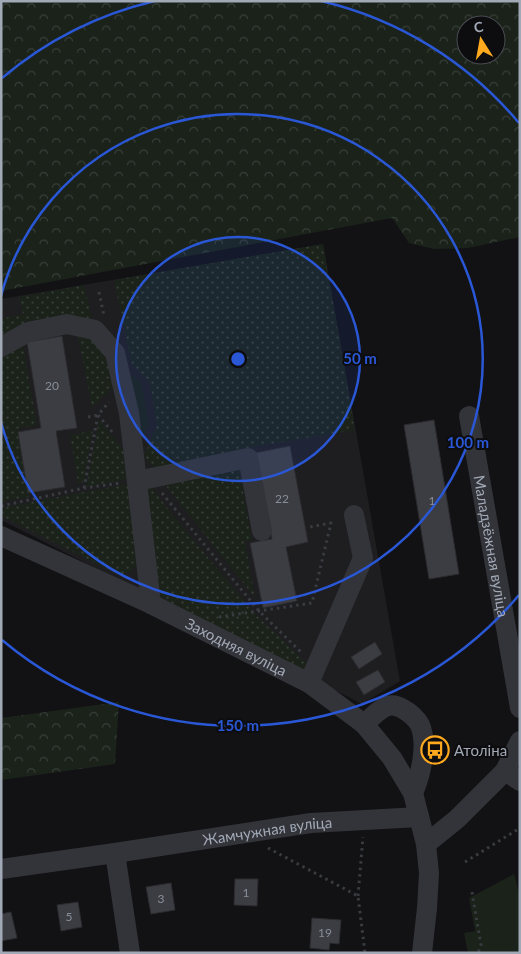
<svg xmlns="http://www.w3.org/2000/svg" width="521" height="954" viewBox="0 0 521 954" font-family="Lato,sans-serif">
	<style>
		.built { fill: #1e1e21 }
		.grass { fill: url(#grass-dots) }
		.forest { fill: url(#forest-crowns); fill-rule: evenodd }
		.park { fill: #1a221a }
		.building { fill: #3c3d42; stroke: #2c2c30 }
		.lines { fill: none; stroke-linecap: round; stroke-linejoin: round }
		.path { stroke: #383b40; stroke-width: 3; stroke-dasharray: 2.5 4; stroke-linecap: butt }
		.minor { stroke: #333439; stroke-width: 20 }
		.ring { fill: none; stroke: #2a57d5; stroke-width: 2.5 }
		.labels { text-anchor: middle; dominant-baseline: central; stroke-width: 4; stroke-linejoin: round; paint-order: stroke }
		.number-label { font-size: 12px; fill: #888e99 }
		.street-label { font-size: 15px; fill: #a2a9b6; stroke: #0d0d0f }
		.poi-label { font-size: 15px; fill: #a2a9b6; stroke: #0d0d0f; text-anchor: start }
		.centre { fill: #2a57d5; stroke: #0d0d0f; stroke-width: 2.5 }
		.ring-label { font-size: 15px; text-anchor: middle; font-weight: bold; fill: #2a57d5; stroke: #0d0d0f; stroke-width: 4; stroke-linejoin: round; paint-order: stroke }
	</style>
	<defs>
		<pattern id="grass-dots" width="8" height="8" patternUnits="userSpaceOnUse" patternTransform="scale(1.25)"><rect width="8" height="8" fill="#1a221a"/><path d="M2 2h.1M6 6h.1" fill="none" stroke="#383f39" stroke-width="1.8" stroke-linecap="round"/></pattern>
		<pattern id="forest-crowns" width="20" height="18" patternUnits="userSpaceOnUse" patternTransform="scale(1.25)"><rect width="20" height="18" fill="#1a221a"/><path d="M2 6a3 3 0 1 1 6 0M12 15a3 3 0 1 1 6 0" fill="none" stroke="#383f39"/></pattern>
	</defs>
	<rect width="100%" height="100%" fill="#121214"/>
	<path class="built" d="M323 244 400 681 362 704 1 520V299Z"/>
	<g class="grass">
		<path d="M323 244 355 430 247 448 154 468 144 456 157 425 150 383 132 364 114 280Z"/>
		<path d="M84 285 93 323 1 340V319L23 314 19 297Z"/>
		<path d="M93 335 105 349 113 388 92 407 78 336Z"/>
		<path d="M22 341 37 425 17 429 29 497 1 502V352Z"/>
		<path d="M99 420 133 461 134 478 86 487Z"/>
		<path d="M93 430 84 482 78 483 70 436Z"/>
		<path d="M238 464 252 540 245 542 255 598 162 481Z"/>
		<path d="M132 483 141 564 121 576 1 516V508Z"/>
		<path d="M148 483 176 519 256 615 311 667 307 673 153 594 141 484Z"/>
	</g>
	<g class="forest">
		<path d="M1 1H520V237L468 248 434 249 409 243 392 218 1 291ZM466 25H496V55H466Z"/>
		<path d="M119 702 115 764 1 780V718Z"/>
	</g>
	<g class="park">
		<path d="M131 375 141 383 149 425 139 441 126 382Z"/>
		<path d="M514 874 520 896V953H468L464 933 475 931 469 898Z"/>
	</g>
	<g class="building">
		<path d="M62 336 77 428 56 431 65 487 28 493 18 432 41 428 27 342Z"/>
		<path d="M434 420 459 574 429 579 404 425Z"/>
		<path d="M290 446 308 542 286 547 297 601 263 608 250 543 272 539 255 453Z"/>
		<path d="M375 642 382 654 359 669 351 657Z"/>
		<path d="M378 670 385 682 364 695 356 682Z"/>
		<path d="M235 879H258L257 906 234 905Z"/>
		<path d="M171 883 175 910 151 914 146 887Z"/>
		<path d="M78 902 82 927 61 931 57 905Z"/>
		<path d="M11 912 17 938 1 941V914Z"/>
		<path d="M312 918 341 920 339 944 330 943 329 950 310 948Z"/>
	</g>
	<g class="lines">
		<g class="path">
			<path d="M99 292 104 316"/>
			<path d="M98 415 114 434"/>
			<path d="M88 417 98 415"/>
			<path d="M84 488 98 415 109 402"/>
			<path d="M162 493 259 611 303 654"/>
			<path d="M1 506 84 488 121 483"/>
			<path d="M219 617 312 603 331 523 310 527"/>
			<path d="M268 848 358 896 365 953"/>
			<path d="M465 862 520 828"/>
			<path d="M472 892 481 945 478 953"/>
			<path d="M358 896 363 837"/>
		</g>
		<g class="minor">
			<path d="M1 347 28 332 67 324 95 330 115 353 129 413 151 604"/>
			<path id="s1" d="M469 416 520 708"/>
			<path d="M137 481 248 458 262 531"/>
			<path id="s2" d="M1 536 151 604 309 683 364 724 392 758 413 793 426 844 429 873 427 908 422 953"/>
			<path d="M309 683 363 558 354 515"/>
			<path d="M364 724C370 719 377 711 385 707 391 704 398 706 403 709 409 712 417 719 420 725 428 744 421 775 413 793"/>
			<path d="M505 771 520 781"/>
			<path d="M426 844 457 819 505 771 520 741"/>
			<path d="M115 853 130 953"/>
			<path id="s3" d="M1 869 115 853 311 823 419 817"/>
		</g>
	</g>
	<circle cx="238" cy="359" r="122" fill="#2a57d5" fill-opacity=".12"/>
	<g class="ring">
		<circle cx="238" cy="359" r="122"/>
		<path d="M1 296A245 245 0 1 1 1 422"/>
		<path d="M519 595A367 367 0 0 1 2 640M2 78A367 367 0 0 1 155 1M321 1A367 367 0 0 1 519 123"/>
	</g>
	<defs>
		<g id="bus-ring" transform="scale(1.4375)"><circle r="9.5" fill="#0d0d0f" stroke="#ffa91f" stroke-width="1.5"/><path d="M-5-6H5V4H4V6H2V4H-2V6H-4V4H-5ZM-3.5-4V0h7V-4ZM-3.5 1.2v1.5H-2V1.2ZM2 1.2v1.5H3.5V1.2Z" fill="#ffa91f"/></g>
	</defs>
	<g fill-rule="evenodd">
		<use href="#bus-ring" x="435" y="750"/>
	</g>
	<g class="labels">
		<g class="number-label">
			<text x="52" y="385">20</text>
			<text x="282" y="498">22</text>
			<text x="432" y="500">1</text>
			<text x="246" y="892">1</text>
			<text x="161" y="898">3</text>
			<text x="69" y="916">5</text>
			<text x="325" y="932">19</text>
		</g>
		<g class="street-label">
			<text stroke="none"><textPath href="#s1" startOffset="132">Маладзёжная вуліца</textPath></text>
			<text stroke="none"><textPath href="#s2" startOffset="260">Заходняя вуліца</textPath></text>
			<text stroke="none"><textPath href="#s3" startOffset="269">Жамчужная вуліца</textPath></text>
		</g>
		<g class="poi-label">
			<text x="454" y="750">Атоліна</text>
		</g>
	</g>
	<circle cx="238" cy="359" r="8" class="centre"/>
	<g class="ring-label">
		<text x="360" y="364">50 m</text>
		<text x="468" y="448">100 m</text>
		<text x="238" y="731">150 m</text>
	</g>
	<rect width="521" height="954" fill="none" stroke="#a2a9b6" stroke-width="5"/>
	<g transform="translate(481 40) rotate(349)"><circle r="24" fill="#0d0d0f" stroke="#494b52"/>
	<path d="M0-4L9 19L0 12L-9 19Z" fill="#ffa91f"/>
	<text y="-8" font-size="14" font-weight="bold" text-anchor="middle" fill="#a2a9b6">С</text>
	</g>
</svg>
